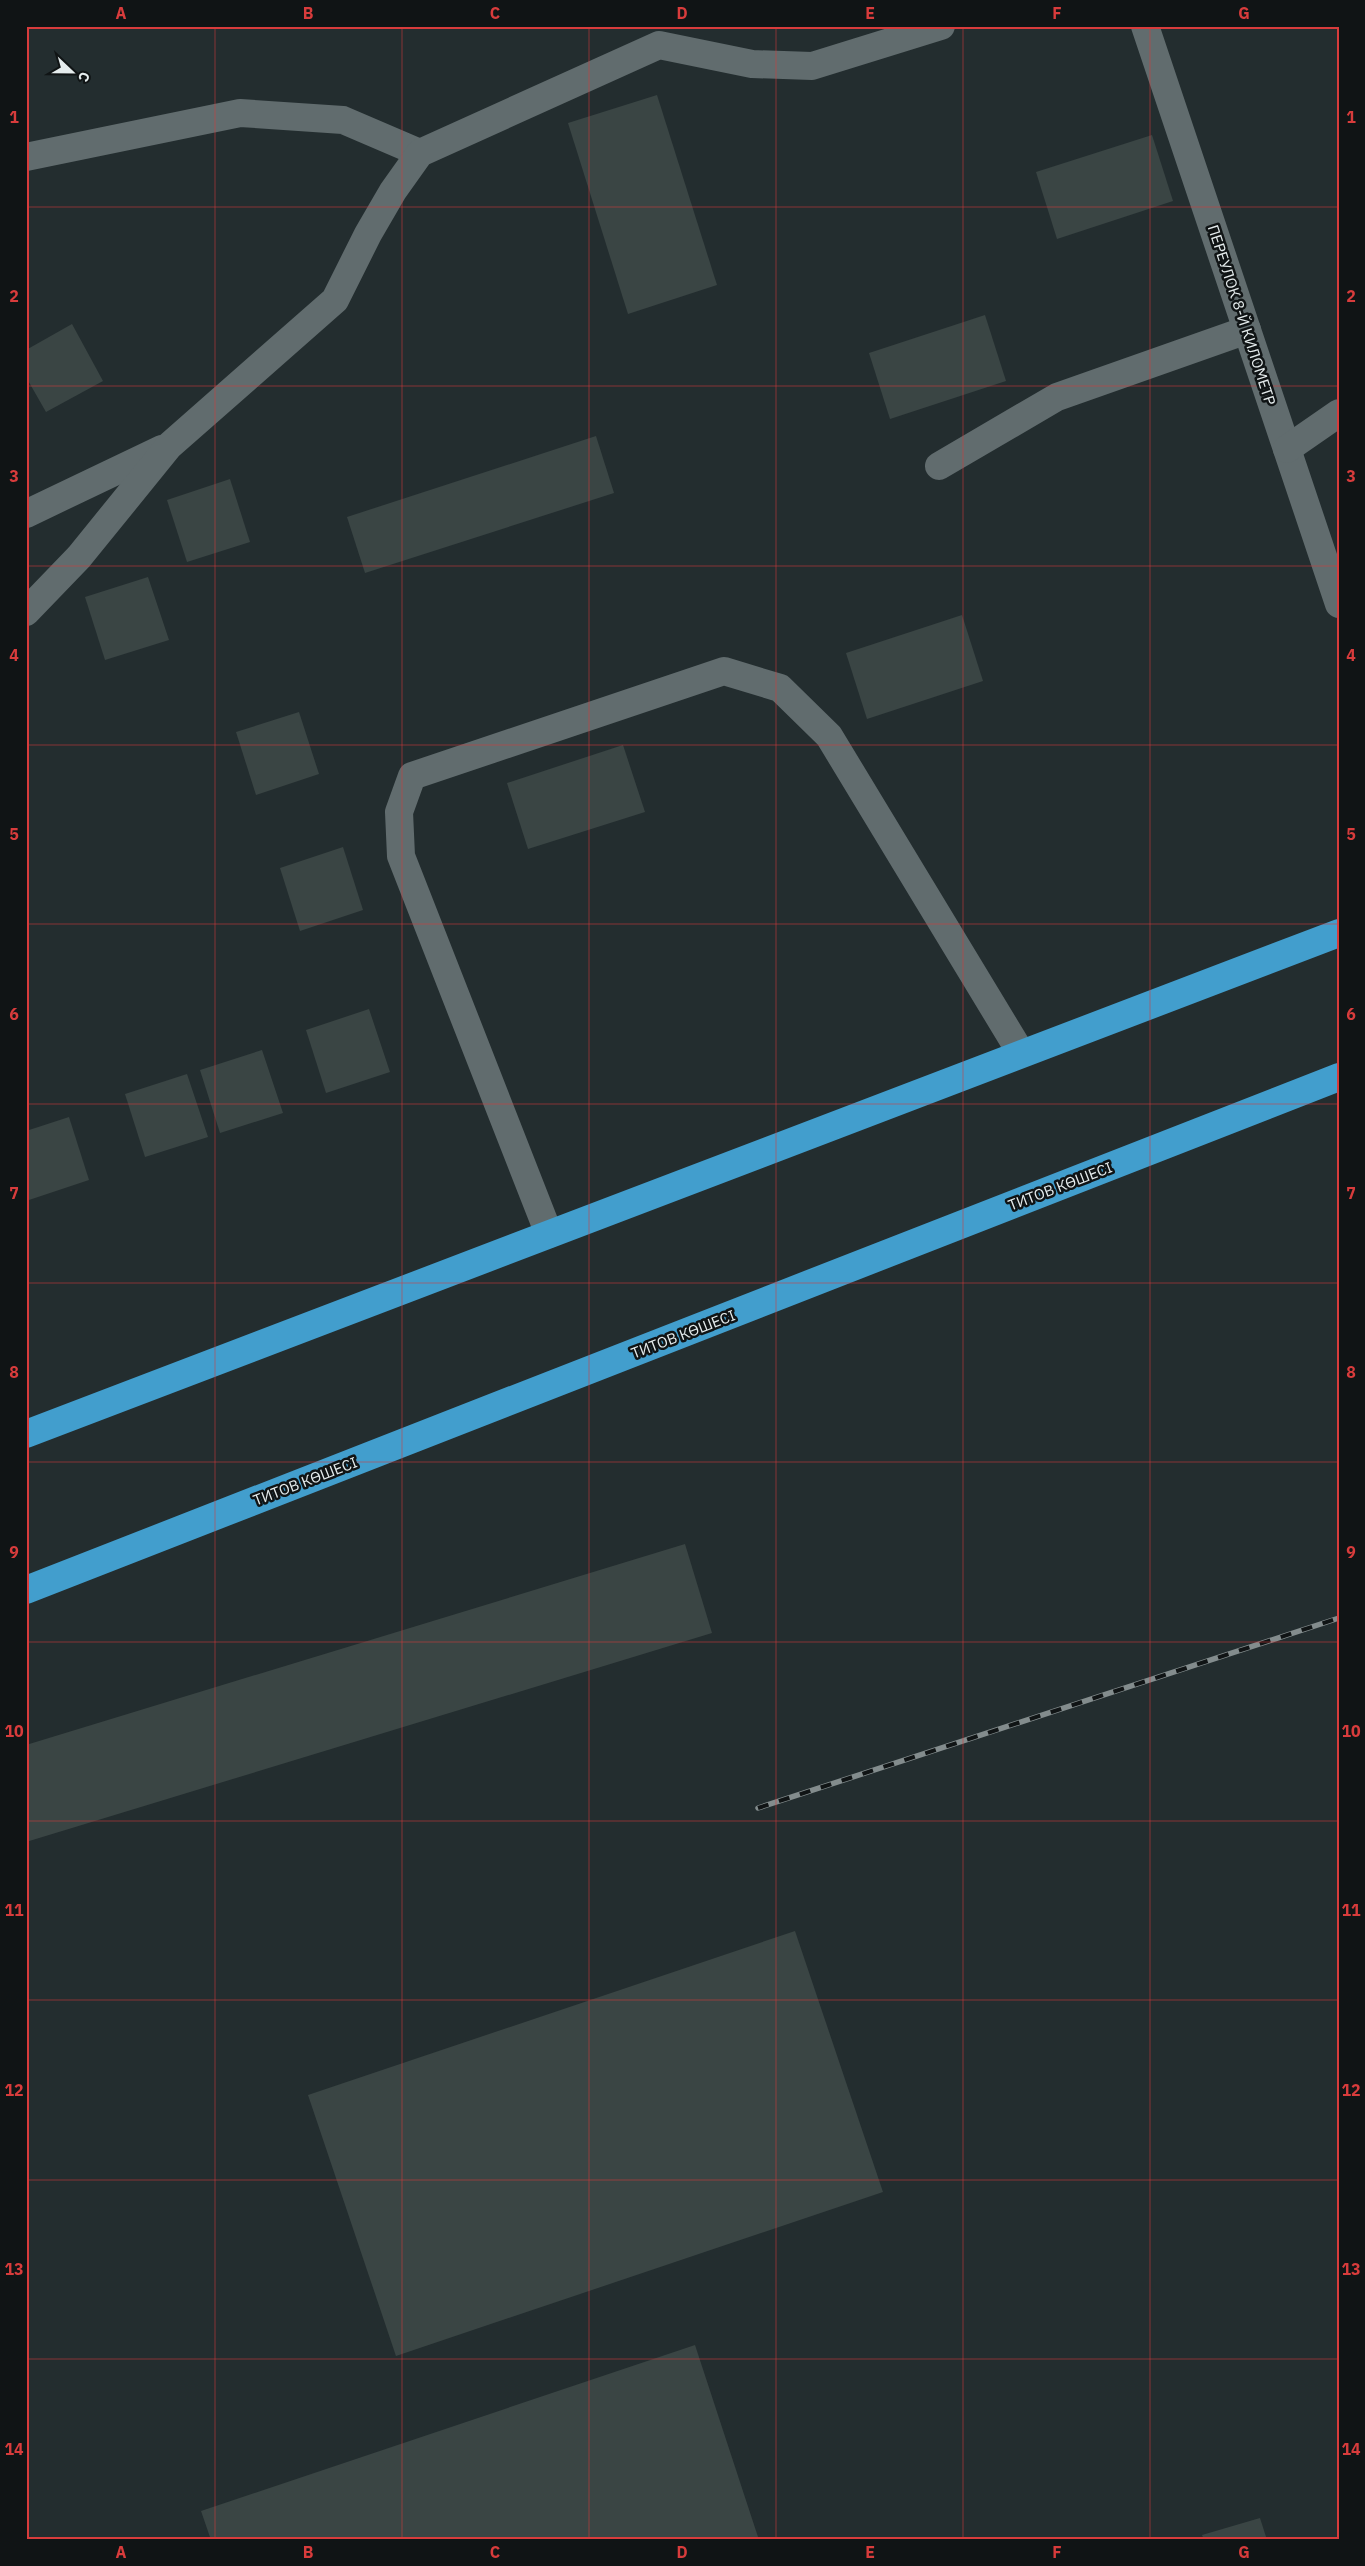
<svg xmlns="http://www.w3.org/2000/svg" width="1365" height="2566" viewBox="0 0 1365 2566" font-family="'IBM Plex Sans',sans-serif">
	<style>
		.building { fill: #3a4544 }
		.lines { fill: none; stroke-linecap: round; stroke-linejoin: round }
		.minor { stroke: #616c6e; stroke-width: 28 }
		.highway { stroke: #429ecd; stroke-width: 28 }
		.rail-casing { stroke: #838c8d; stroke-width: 5.5 }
		.rail { stroke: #101415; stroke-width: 4; stroke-dasharray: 11; stroke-linecap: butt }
		.grid { fill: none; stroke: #d83c3c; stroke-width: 1; stroke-opacity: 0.55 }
		.labels { text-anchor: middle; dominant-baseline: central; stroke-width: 5; stroke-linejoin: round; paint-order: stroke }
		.street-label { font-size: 15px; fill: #e5eced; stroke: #101415 }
		.neatline { fill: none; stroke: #d83c3c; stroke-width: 2 }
		.grid-label { font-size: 16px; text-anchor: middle; font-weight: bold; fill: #d83c3c }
	</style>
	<rect width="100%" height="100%" fill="#232d2f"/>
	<g class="building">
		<path d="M657 95 717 285 628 314 568 123Z"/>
		<path d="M1152 135 1173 201 1057 239 1036 172Z"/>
		<path d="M985 315 1006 381 890 419 869 353Z"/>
		<path d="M72 324 103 381 46 412 26 377V350Z"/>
		<path d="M596 436 614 493 365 573 347 517Z"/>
		<path d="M230 479 250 542 187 562 167 500Z"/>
		<path d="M148 577 169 640 105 660 85 597Z"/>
		<path d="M962 615 983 681 867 719 846 653Z"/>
		<path d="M299 712 319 774 256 795 236 732Z"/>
		<path d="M623 745 645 812 528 849 507 783Z"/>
		<path d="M343 847 363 910 300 931 280 868Z"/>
		<path d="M369 1009 390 1072 326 1093 306 1030Z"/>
		<path d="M262 1050 283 1113 220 1133 200 1070Z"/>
		<path d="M187 1074 208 1137 145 1157 125 1094Z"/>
		<path d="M69 1117 89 1180 26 1201V1131Z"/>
		<path d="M685 1544 712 1633 26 1842V1745Z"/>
		<path d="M795 1931 883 2192 396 2356 308 2095Z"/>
		<path d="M695 2345 759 2540H211L201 2511Z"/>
		<path d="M1260 2518 1267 2540H1204L1202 2535Z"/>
	</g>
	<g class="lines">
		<g class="minor">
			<path d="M1145 26 1339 604"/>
			<path d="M26 157 240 113 343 120 420 153"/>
			<path d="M1287 449 1339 413"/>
			<path d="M939 466 1057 397 1247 330"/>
			<path d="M26 514 162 449"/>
			<path d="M26 612 79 557 169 446 335 300 368 234 393 191 420 153 659 45 752 64 812 66 941 26"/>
			<path d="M549 1234 401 856 399 812 412 776 724 671 780 688 829 736 1021 1053"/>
		</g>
		<g class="highway">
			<path d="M26 1434 1339 933"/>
			<path d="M26 1590 1339 1077"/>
		</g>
		<g class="rail-casing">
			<path id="rail" d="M758 1808 1339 1618"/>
		</g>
		<use href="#rail" class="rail"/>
	</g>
	<path class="grid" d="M215 26V2540M402 26V2540M589 26V2540M776 26V2540M963 26V2540M1150 26V2540M26 207H1339M26 386H1339M26 566H1339M26 745H1339M26 924H1339M26 1104H1339M26 1283H1339M26 1462H1339M26 1642H1339M26 1821H1339M26 2000H1339M26 2180H1339M26 2359H1339"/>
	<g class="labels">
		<g class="street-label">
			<text transform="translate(1242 315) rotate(72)">ПЕРЕУЛОК 8-Й КИЛОМЕТР</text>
			<text transform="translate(1060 1186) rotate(-21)">ТИТОВ КӨШЕСІ</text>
			<text transform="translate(683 1334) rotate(-21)">ТИТОВ КӨШЕСІ</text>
			<text transform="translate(305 1481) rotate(-21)">ТИТОВ КӨШЕСІ</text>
		</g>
	</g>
	<rect width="1365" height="2566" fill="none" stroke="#101415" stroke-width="55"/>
	<g transform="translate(72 72) rotate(112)" stroke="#101415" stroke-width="4" paint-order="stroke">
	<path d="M0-4L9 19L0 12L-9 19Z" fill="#e5eced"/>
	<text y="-8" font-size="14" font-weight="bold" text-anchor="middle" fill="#e5eced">С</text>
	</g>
	<rect x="28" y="28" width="1310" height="2510" class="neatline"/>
	<g class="grid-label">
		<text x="121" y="19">A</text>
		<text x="308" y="19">B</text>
		<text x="495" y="19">C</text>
		<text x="682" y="19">D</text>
		<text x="870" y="19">E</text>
		<text x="1057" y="19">F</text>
		<text x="1244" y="19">G</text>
		<text x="14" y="123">1</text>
		<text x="1351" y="123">1</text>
		<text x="14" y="302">2</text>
		<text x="1351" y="302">2</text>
		<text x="14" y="482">3</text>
		<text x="1351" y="482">3</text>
		<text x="14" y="661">4</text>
		<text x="1351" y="661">4</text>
		<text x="14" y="840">5</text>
		<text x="1351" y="840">5</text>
		<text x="14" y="1020">6</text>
		<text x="1351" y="1020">6</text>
		<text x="14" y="1199">7</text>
		<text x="1351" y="1199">7</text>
		<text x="14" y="1378">8</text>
		<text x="1351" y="1378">8</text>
		<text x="14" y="1558">9</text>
		<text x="1351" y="1558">9</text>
		<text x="14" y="1737">10</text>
		<text x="1351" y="1737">10</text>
		<text x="14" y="1916">11</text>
		<text x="1351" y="1916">11</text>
		<text x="14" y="2096">12</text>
		<text x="1351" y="2096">12</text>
		<text x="14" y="2275">13</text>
		<text x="1351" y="2275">13</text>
		<text x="14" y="2455">14</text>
		<text x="1351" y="2455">14</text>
		<text x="121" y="2558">A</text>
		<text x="308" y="2558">B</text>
		<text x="495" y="2558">C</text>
		<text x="682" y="2558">D</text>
		<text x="870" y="2558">E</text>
		<text x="1057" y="2558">F</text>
		<text x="1244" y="2558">G</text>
	</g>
</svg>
